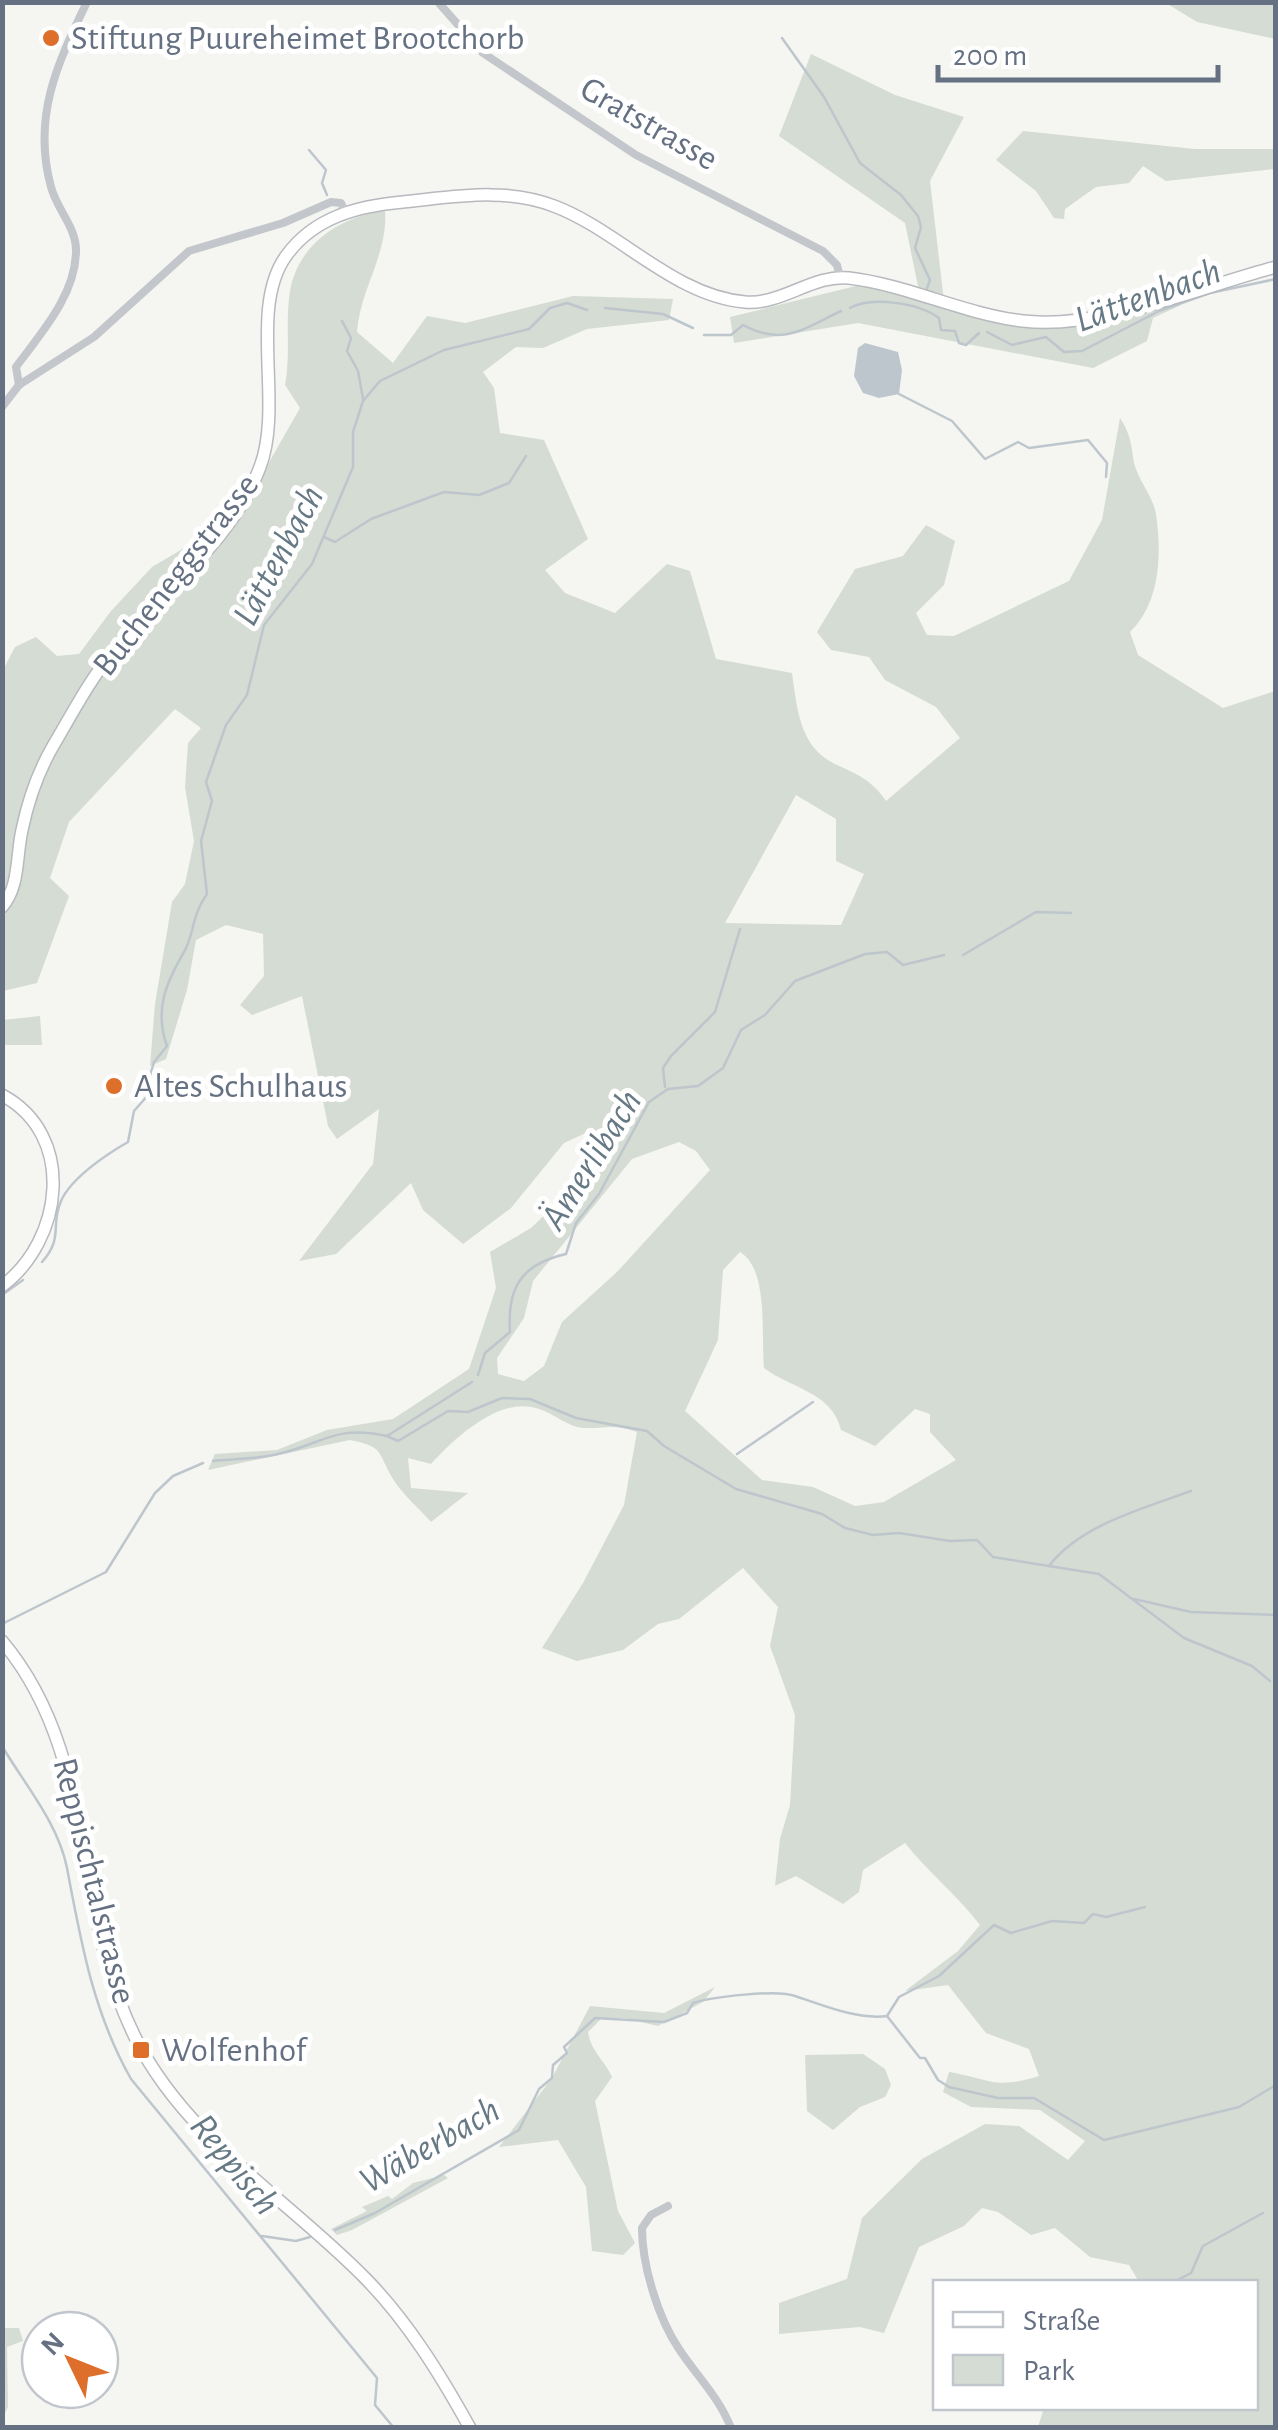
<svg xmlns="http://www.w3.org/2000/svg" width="1278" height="2430" viewBox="0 0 1278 2430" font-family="'Alegreya Sans',sans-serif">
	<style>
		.green { fill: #d5dcd3; fill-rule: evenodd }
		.water { fill: #bec6cd }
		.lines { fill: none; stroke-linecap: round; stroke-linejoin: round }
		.stream { stroke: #bec6cd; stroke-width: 2.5 }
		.secondary-casing { stroke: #b6b9be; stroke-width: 14 }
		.street { stroke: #c3c6ca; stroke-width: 8 }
		.secondary { stroke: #fff; stroke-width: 11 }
		.poi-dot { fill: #dd6f2a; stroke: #fff; stroke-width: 4 }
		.labels { text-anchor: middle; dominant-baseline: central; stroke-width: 10; stroke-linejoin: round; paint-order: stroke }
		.poi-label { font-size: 35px; fill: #657182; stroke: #fff; text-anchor: start }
		.street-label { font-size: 35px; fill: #657182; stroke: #fff }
		.water-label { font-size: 38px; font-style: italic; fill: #667985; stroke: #fff }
	</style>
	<rect width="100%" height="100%" fill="#f5f5f2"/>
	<g class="green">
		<path d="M1166 3H1275V39L1197 22Z"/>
		<path d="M811 54 895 95 964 117 930 181 945 310 1050 328 1180 300 1181 305 1153 318 1147 341 1093 368 858 323 734 343 730 317 860 285 921 301 905 223 779 136Z"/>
		<path d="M1023 131 1195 149H1275V169L1166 181 1143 166 1129 183 1096 187 1065 209 1064 219 1054 218 1036 191 996 160Z"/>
		<path d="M385 211C388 255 360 289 357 332L393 363 427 316 465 323 573 296 673 299 669 320 587 329 543 348 516 347 483 372 494 388 500 433 544 440 588 539 545 570 565 593 615 613 667 564 690 571 716 659 792 673C797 707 799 747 835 764 858 775 871 779 886 801L960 738 936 707 885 680 869 657 831 650 817 632 855 569 903 556 926 525 955 541 944 585 916 613 927 635 954 636 1069 581 1102 520 1120 418C1131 435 1131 444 1134 463 1138 480 1153 496 1156 514 1162 555 1160 603 1130 632L1138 655 1223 708 1275 691V2427H1038L1044 2408H1256V2282H1139L1129 2265 1090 2257 1055 2228 1031 2235 998 2212 982 2208 964 2226 919 2247 884 2333 860 2327 779 2334V2303L847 2279 862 2218 922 2159 985 2124 1019 2126 1068 2160 1085 2141 1040 2110 971 2107 943 2092 949 2072C991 2079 994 2090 1039 2076L1029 2049 986 2033 948 1985 905 1991 958 1951 980 1925C957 1895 929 1873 905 1843L863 1870 859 1892 843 1904 796 1876 775 1886 780 1839 790 1805 795 1715 770 1646 778 1607 743 1568 679 1619 658 1624 623 1650 577 1661 542 1648 583 1583 624 1505 637 1432C611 1423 607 1429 583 1428 568 1427 553 1413 539 1409 500 1395 455 1438 431 1464L408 1458 411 1488 468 1493 431 1522C419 1508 402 1494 393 1479 377 1452 385 1447 350 1440L208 1470 215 1454 277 1450 327 1430 393 1419 469 1369 496 1288 490 1252 531 1228 615 1147 590 1131 564 1143 511 1208 463 1244 423 1210 411 1183 336 1254 299 1261 373 1164 379 1109 337 1139 328 1126 302 996 252 1015 240 1005 264 976 263 934 226 925 196 940 187 990 166 1059 150 1066 155 1004 172 902 185 884 194 841 185 787 188 743 201 728 175 709 69 822 50 878 69 896 37 983 3 991V670L15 647 36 637 57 656 79 654 111 611 152 567 228 522 259 480 300 408 285 385C291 353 285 322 290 291 298 244 341 216 385 211ZM796 795 836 819V861L864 874 841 925 725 923ZM679 1142 696 1151 710 1170 618 1271 562 1322 544 1366 524 1381 498 1374 497 1358 524 1318 533 1281 632 1159ZM740 1252C769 1269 761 1335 764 1368 792 1389 832 1392 841 1430L875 1446 915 1409 930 1414V1432L956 1460 884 1502 855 1506 813 1487 762 1480 685 1411 718 1340 723 1270Z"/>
		<path d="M40 1016 42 1045H3V1020Z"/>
		<path d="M715 1987 703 2002 658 2026 624 2018 601 2019 588 2032C591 2052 604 2059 612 2077L595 2101 618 2211 635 2243 623 2255 592 2251 586 2187 558 2140 499 2147 552 2078 590 2006 664 2013Z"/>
		<path d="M863 2054 885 2069 891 2085 885 2097 860 2107 833 2130 807 2111 805 2055Z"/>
		<path d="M444 2175 448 2178 352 2230 337 2235 331 2229 367 2211 362 2207 388 2196 392 2199 413 2183Z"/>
		<path d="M2 2318 5 2328H19L23 2341 7 2347 8 2407 3 2417Z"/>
	</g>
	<path class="water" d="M865 343 898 352 902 370 899 394 879 398 863 393 854 376 858 348Z"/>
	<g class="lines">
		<g class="stream">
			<path d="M782 38 824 97 860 163 901 195 918 216 921 227 915 248 930 280 926 291"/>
			<path d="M309 150 326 170 322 183 327 195"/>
			<path d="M605 308 663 314 693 328"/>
			<path d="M850 308C872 296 919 303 939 318L941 330 955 331 959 343 966 345 979 333"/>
			<path d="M342 321 351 338 347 351 358 371 363 399"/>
			<path d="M987 332 1012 345 1046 337 1064 352 1082 351 1159 311 1210 293 1276 279"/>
			<path d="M704 335H731L743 325C783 347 805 328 841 311"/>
			<path d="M899 394 952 421 985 459 1018 442 1029 448 1088 440 1107 463 1106 477"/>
			<path d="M324 537 335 542 371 519 444 492 479 495 509 483 526 456"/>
			<path d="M963 955 1036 912 1071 913"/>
			<path d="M149 1079 154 1062 167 1046C154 1010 166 983 184 952 195 933 191 916 207 894L201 841 212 801 206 782 226 725 247 695 264 625 312 564 353 467V432L363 401 380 381 444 350 529 329 550 308 567 303 587 310"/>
			<path d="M665 1087 663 1068 671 1056 715 1012 740 929"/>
			<path d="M42 1262C64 1237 50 1226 61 1201 71 1178 107 1154 128 1142L134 1111 149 1094"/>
			<path d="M2 1295 23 1280"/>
			<path d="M478 1375 485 1353 510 1332C507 1288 521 1264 566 1254L576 1223 599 1194 649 1102 668 1089 698 1086 723 1068 741 1030 765 1015 795 981 865 954 887 952 903 965 944 955"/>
			<path d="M387 1436 398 1441 448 1411 468 1412 502 1398 530 1399 576 1418 647 1431 664 1446 736 1489 822 1514 845 1528 873 1535 899 1533 950 1541 977 1540 993 1557 1099 1574 1184 1638 1252 1666 1270 1681"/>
			<path d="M737 1454 813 1402"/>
			<path d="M213 1461C234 1459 258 1459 278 1454 326 1443 333 1425 387 1436L472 1382"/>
			<path d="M1049 1566C1080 1525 1144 1508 1191 1491"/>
			<path d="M1134 1599 1191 1612 1276 1615"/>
			<path d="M2 1624 106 1572 155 1493 173 1476 203 1463"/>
			<path d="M2 1746C25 1785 58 1823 67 1868 81 1942 93 2012 131 2079L377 2378 375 2405 394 2428"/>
			<path d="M887 2016 899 1997 939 1976 994 1925 1011 1933 1052 1921 1084 1923 1093 1914 1106 1917 1145 1907"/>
			<path d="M335 2230 375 2213 519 2130 539 2089 552 2078 553 2065 567 2053 564 2047 595 2018 664 2022 687 2013 693 2003C711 1997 778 1989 795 1996 823 2005 857 2020 887 2016L920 2058H925L938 2080 949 2087 998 2098H1034L1104 2140 1239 2107 1276 2085"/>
			<path d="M262 2236 296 2241 310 2237"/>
			<path d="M1174 2282 1191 2273 1203 2246 1263 2213"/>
		</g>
		<g class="secondary-casing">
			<g id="secondary">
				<path d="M2 907C20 886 16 856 22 830 28 801 38 772 53 746 72 714 91 677 116 648 164 590 233 540 260 467 284 404 248 309 286 256 314 217 358 206 403 202 454 197 505 187 554 206 618 230 674 296 745 302 782 305 813 274 849 278 908 285 963 314 1023 321 1101 330 1200 287 1276 267"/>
				<path d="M2 1095C77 1135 63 1241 2 1286"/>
				<path d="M2 1641C99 1756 71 1911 136 2039 187 2140 289 2200 366 2279 408 2322 440 2374 470 2428"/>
			</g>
		</g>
		<g class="street">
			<path d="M438 2 483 53 636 155 823 251 837 265 840 278"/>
			<path d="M19 385 16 367C41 333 75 296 76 252 77 228 57 210 51 187 32 117 57 64 87 2"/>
			<path d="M2 407 19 385 94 337 189 251 283 223 331 202 341 203 345 211"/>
			<path d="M668 2206 651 2215 642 2228C642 2265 658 2318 679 2349 696 2375 719 2397 731 2428"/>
		</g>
		<use href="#secondary" class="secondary"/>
	</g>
	<g class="poi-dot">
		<circle cx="51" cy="38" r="10"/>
		<circle cx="114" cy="1086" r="10"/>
		<rect x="131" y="2040" width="20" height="20" rx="5"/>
	</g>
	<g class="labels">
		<g class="poi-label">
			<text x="71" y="38">Stiftung Puureheimet Brootchorb</text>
			<text x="134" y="1086">Altes Schulhaus</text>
			<text x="161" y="2050">Wolfenhof</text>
		</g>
		<g class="street-label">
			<text transform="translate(649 124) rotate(30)">Gratstrasse</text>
			<text transform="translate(176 575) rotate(-52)">Bucheneggstrasse</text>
			<text transform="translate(94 1881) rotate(76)">Reppischtalstrasse</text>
		</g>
		<g class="water-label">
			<text transform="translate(1148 296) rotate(-20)">Lättenbach</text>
			<text transform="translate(279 556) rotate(-62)">Lättenbach</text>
			<text transform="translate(592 1160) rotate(-58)">Ämerlibach</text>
			<text transform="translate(430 2146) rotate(-30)">Wäberbach</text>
			<text transform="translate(234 2165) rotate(51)">Reppisch</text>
		</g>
	</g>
	<rect width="1278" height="2430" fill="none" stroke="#657182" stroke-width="10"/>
	<rect x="933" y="2280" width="325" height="130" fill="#ffffff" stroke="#c1c6cd" stroke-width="2.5"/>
	<rect x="953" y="2312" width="50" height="15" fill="#ffffff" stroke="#c1c6cd" stroke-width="2.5"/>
	<text x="1023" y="2330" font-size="30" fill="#657182">Straße</text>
	<rect x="953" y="2355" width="50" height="30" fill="#d5dcd3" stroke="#c1c6cd" stroke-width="2.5"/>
	<text x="1023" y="2380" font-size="30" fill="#657182">Park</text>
	<g transform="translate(70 2360) rotate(313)"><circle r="48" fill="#ffffff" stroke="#c1c6cd" stroke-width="2.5"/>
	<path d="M0-8L18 38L0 25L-18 38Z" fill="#dd6f2a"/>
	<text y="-15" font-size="28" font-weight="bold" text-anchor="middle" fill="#657182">N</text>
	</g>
	<path d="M938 65v15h280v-15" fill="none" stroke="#657182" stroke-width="5"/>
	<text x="953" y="65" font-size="30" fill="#657182" stroke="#ffffff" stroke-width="8" paint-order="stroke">200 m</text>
</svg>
